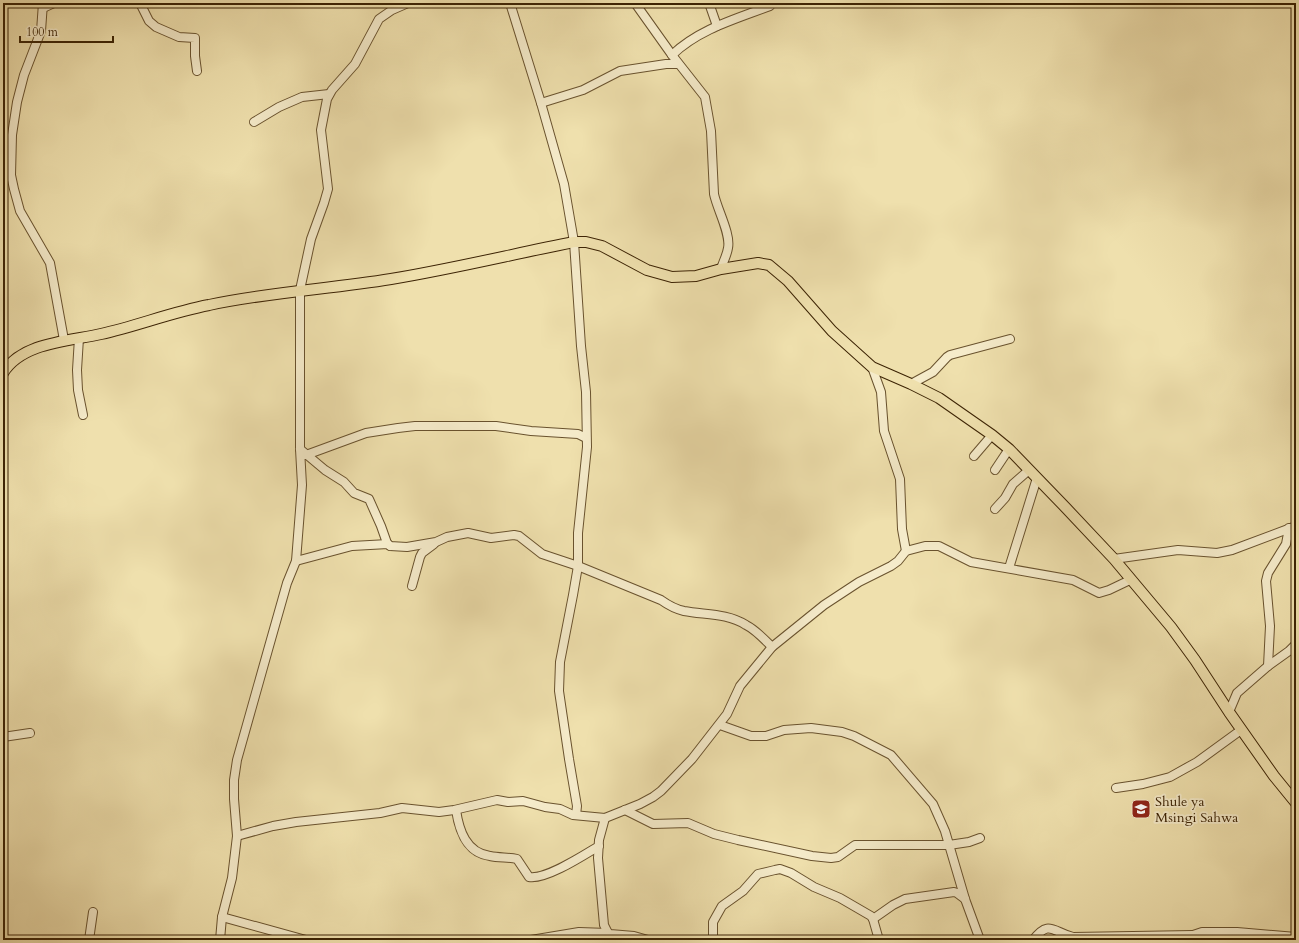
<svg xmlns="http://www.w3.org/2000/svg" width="1299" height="943" viewBox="0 0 1299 943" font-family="Cardo,serif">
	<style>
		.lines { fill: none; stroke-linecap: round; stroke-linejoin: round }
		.minor-casing { stroke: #69522e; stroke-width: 10 }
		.major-casing { stroke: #3c2304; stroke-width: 12 }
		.minor { stroke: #f5ebca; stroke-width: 8 }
		.major { stroke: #efe0ad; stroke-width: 10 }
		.labels { text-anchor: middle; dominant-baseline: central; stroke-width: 3.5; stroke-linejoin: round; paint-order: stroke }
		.poi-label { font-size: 14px; fill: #3c2304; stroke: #f5ebca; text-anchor: start }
	</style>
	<rect width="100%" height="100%" fill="#efe0ad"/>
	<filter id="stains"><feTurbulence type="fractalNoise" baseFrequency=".005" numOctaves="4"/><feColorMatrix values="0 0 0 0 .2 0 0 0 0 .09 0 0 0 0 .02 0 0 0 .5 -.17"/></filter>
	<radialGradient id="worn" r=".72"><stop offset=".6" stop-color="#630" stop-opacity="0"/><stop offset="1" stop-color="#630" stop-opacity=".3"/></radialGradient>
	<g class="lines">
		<g class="minor-casing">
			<g id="minor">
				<path d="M43 3 41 31 24 75 17 102 12 135 11 175 14 189 20 211 50 263 64 340"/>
				<path d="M140 3 149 21 156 27 179 37 195 38V56L197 71"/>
				<path d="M510 3 541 103 564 184 574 242 581 346 586 392 587 447 578 533V566L573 595 560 662 559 691 569 759 577 806 576 815"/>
				<path d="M635 3 672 55 705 97 711 131 714 194C717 209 731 234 728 248 727 255 723 262 721 269"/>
				<path d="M709 3 717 26"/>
				<path d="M43 8 54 3"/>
				<path d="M672 55C699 29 736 19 770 6"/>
				<path d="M541 103 583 90 620 71 666 64H678"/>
				<path d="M254 122 279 107 302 97 329 94"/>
				<path d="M79 338 77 370 78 390 83 415"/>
				<path d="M872 367 881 392 884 431 900 479 902 529 906 551"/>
				<path d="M911 384 933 372 947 357 950 355 1010 339"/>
				<path d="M300 449 325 470 344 482 354 493 369 499 381 526 387 543 390 546 407 547 436 542 447 537 468 533 491 538 514 535 519 536 542 554 578 566 661 600C668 605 675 609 684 611 705 615 727 613 746 625 756 630 764 639 772 647"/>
				<path d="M306 455 366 433 398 428 415 426H496L531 431 578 434 586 438"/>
				<path d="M974 456 992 435"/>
				<path d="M995 470 1009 449"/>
				<path d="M995 509 1005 498 1013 484 1029 470"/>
				<path d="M1114 559 1178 550 1217 553 1232 550 1296 526"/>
				<path d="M296 561 352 546 388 544 390 546"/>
				<path d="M1009 568 1037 478"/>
				<path d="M412 586 420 557 422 553 434 544"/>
				<path d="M1268 666 1270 626 1266 581 1268 573 1286 544 1289 528"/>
				<path d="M1229 712 1237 693 1268 666 1289 651 1296 644"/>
				<path d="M720 725 751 736H766L784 730 811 728 842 732 854 736 891 755 933 804 945 831 965 899 980 940"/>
				<path d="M3 737 30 733"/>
				<path d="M1116 788 1143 784 1170 777 1197 762 1241 730"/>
				<path d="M456 810C459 830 466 853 490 856 499 858 509 857 517 859L529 877C546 880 584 855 599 846"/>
				<path d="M625 810 653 824 688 823 714 834 738 840 812 856 831 858 838 857 855 845H949L969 842 980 838"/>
				<path d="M605 818 599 840 598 858 604 925 608 933 610 934 634 936 648 940"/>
				<path d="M237 836 273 826 296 822 380 813 402 808 439 812 454 810 497 800 508 802 523 801 545 807 560 809 573 815 605 818 640 804 653 797 661 791 692 759 727 714 740 686 772 647 824 605 859 582 891 566 898 561 906 551 925 546H939L971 562 1073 580 1099 593 1109 590 1130 580"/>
				<path d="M222 917 306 940"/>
				<path d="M873 919 893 905 905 899 954 892 957 893 965 899"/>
				<path d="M1190 938 1193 935 1202 932H1237L1296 937"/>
				<path d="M89 940 93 912"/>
				<path d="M220 940 222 917 232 878 237 836 234 799V780L237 760 268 650 287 583 296 561 302 485 300 449V290L311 239 324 203 328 189 321 130 327 99 332 90 355 64 379 19 392 10 408 3"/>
				<path d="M531 940 579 932 608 933"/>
				<path d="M713 940V922L722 906 743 891 758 874 775 870 780 869 791 873 814 887 840 898 871 916 873 919 879 940"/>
				<path d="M1033 940C1049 919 1053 932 1073 937L1193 935"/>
			</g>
		</g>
		<g class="major-casing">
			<path id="major" d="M3 373C22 342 70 341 101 334 137 326 172 312 209 305 269 292 330 289 391 279 452 269 513 254 574 242H586L602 246 647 270 672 277 696 276 721 269 758 263 769 265 788 281 832 331 872 367 911 384 939 398 992 435 1009 449 1066 508 1114 559 1171 627 1195 660 1229 712 1274 776 1296 803"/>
		</g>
		<use href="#minor" class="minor"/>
		<use href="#major" class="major"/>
	</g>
	<defs>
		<g id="school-square" transform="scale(1)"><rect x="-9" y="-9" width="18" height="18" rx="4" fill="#8f2418" stroke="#f5ebca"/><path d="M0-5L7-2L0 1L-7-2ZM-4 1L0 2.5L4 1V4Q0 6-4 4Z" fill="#fff"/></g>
	</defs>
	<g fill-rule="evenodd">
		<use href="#school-square" x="1141" y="809"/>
	</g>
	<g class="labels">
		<g class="poi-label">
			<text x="1155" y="801">Shule ya<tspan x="1155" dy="16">Msingi Sahwa</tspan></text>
		</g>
	</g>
	<rect width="1299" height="943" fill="none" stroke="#efe0ad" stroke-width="16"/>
	<rect x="4" y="4" width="1291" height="935" fill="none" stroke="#3c2304" stroke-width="2"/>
	<rect x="8" y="8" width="1283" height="927" fill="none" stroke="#3c2304"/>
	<path d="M20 36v6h93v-6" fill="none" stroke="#3c2304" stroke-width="2"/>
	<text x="26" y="36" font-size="12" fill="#3c2304" stroke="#f5ebca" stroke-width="3" paint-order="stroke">100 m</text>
	<rect width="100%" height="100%" filter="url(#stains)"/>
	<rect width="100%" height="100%" fill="url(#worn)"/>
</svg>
